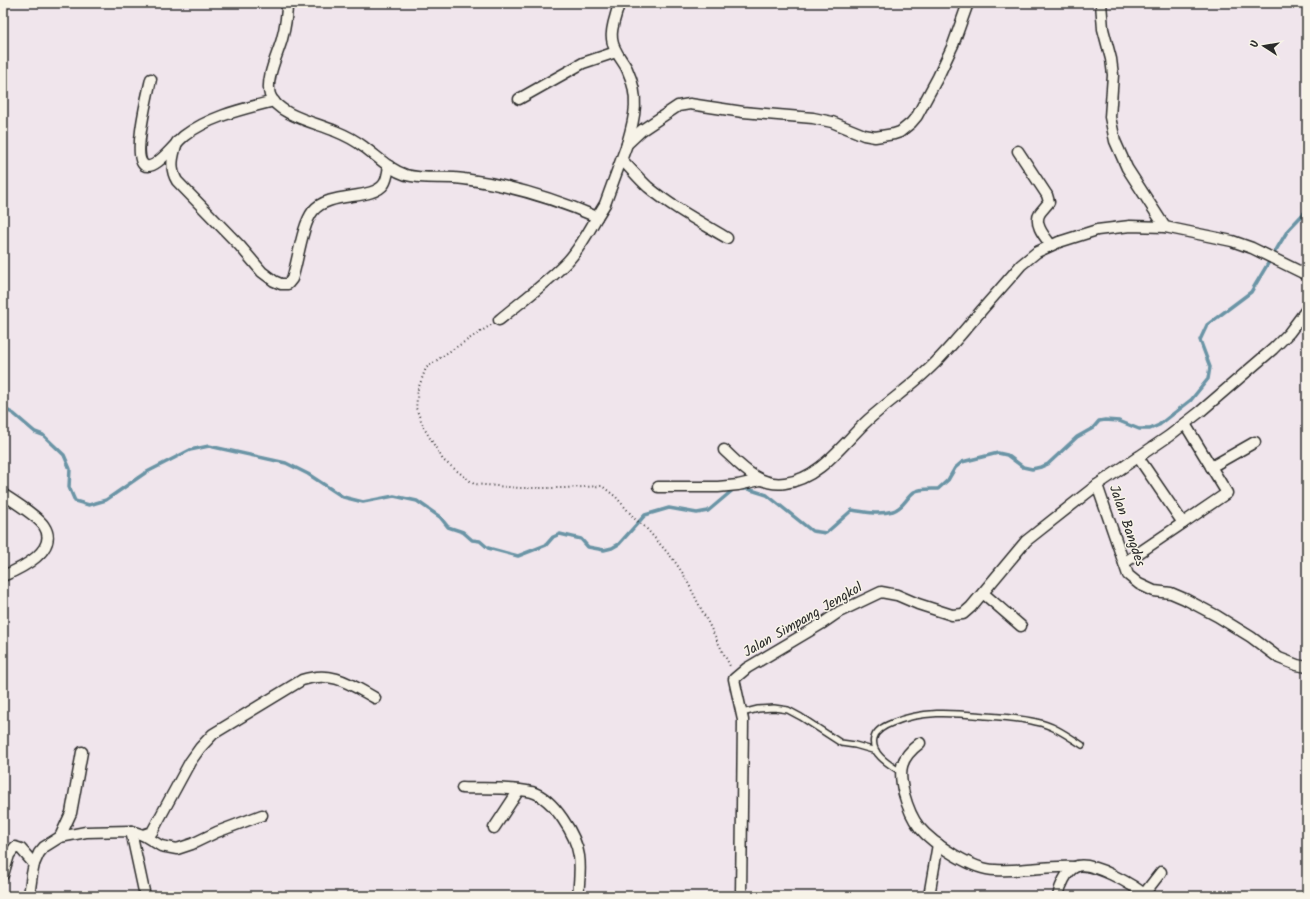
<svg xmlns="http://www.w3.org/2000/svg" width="1310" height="899" viewBox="0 0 1310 899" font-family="Kalam,sans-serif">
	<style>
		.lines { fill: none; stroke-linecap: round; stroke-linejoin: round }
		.stream { stroke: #6a94a5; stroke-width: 3.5 }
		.lane-casing { stroke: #2b2b2b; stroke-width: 8 }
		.street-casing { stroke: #2b2b2b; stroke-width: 13 }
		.path { stroke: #2b2b2b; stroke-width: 2; stroke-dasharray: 1 3; stroke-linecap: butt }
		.lane { stroke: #f7f3e8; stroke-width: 5 }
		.street { stroke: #f7f3e8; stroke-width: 10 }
		.labels { text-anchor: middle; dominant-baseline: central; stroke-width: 3; stroke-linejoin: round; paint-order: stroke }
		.street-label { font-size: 14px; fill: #2b2b2b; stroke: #f7f3e8 }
	</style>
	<rect width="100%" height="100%" fill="#f0e5ec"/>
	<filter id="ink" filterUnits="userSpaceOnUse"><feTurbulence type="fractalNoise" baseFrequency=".025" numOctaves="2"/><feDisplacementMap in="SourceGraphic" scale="8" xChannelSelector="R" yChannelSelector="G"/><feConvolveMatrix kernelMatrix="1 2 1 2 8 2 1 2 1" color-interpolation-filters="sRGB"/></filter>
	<g filter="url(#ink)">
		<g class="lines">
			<path class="stream" d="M3 408 14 414 35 432 43 435 64 455 70 469 69 487 75 501 89 505 106 500 145 473 190 450 209 446 286 463 308 474 343 497 363 502 394 496 417 501 440 517 448 527 463 532 472 540 480 541 488 548 518 556 546 545 553 537 560 534 581 539 588 547 604 550 612 548 619 544 645 515 669 508 697 513 708 511 734 489H748L767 495 812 531 826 533 852 510C865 512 879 515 893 511 903 508 906 498 914 492 920 488 931 489 938 489L948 480 955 468 962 462 998 453 1007 455 1023 467 1032 469 1041 467 1048 464 1077 437 1093 428 1099 421 1105 420 1119 421 1139 429H1150L1159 425 1191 400 1208 379 1210 367 1200 340 1207 325 1251 292 1288 230 1307 210"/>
			<g class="lane-casing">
				<g id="lane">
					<path d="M742 713 758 709 774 708 788 710 801 717 841 743 855 745 876 751"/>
					<path d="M901 772C890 765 870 754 874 738 876 730 884 726 892 723 923 710 952 713 985 716 1002 717 1020 718 1036 722 1053 725 1068 736 1082 745"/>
				</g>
			</g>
			<g class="street-casing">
				<g id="street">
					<path d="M287 3C287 15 285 28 282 39 278 54 265 79 270 95 277 115 317 123 335 131 345 135 355 140 364 147 378 157 390 170 406 175 425 180 445 176 464 179 510 185 555 199 597 217L605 204 627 144 642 130 678 106 690 104 743 112 813 118 832 122 864 135 875 137 894 134 900 132 911 123 917 116 938 77 953 45 968 3"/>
					<path d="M619 3C617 14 610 28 612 39 613 51 622 59 627 69 640 97 635 117 627 144"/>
					<path d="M1101 3 1103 29 1111 59 1113 75 1110 117 1115 141 1127 168 1165 227"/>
					<path d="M151 79C148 93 132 157 144 165 155 172 175 143 184 136 210 116 243 109 274 101"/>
					<path d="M519 99 583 63 616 52"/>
					<path d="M177 142C173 155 169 168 177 181L240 246 262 272 274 281 281 284H288L292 279C298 261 302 225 313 211 329 191 372 201 384 184 387 180 388 172 389 166"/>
					<path d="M1018 151 1047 195 1049 202C1046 206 1043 209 1040 213 1033 224 1045 237 1051 245"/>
					<path d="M622 160C631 169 639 179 648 187 672 207 700 222 727 238"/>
					<path d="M499 320C522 301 547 283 568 261 580 248 588 233 597 217"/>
					<path d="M724 450C741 466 759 487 785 483 820 479 844 442 868 420 889 401 912 386 933 365 948 350 961 334 975 318 990 300 1006 283 1021 265L1037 252 1059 242 1097 230 1130 226 1165 227 1232 241 1252 248 1307 275"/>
					<path d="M1211 467 1255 442"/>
					<path d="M1097 485 1128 575 1139 584 1154 591 1171 593 1185 599 1217 616 1251 637 1279 658 1297 665 1307 667"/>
					<path d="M658 487H718L738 485 760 480"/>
					<path d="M3 494C14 502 38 516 44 526 60 550 20 569 3 576"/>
					<path d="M1183 523 1227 493 1185 424"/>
					<path d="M1124 563 1183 523 1138 457"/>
					<path d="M983 593 1021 626"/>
					<path d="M920 743C900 758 898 770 904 794 907 805 912 818 919 827 933 844 973 870 995 870 1022 872 1048 865 1075 867"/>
					<path d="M462 788C484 789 511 787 532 792 554 799 576 835 579 856 581 870 579 883 578 896"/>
					<path d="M494 828 519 790"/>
					<path d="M131 831 145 896"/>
					<path d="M143 835 161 846 177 849 192 844 217 832 262 815"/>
					<path d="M60 837 71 813 82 752"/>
					<path d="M3 875 9 855 15 847 21 849 34 864"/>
					<path d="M1144 894 1161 872"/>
					<path d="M29 896 32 874 34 864 39 853 44 847 60 837 86 832 131 831 143 835 152 832 190 762 200 748 213 734 302 680C332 670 350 684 375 698"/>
					<path d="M741 896 743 720 734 679 747 668 823 623 839 612 881 592 897 595 918 604 952 615 963 614 971 607 1026 541 1097 485 1169 436 1201 411 1273 349 1289 333 1307 309"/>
					<path d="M929 896 938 844"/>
					<path d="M1058 896C1060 886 1066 872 1075 867 1089 859 1136 886 1146 896"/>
				</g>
			</g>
			<path class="path" d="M491 325 447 353 426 368 418 389 416 408 424 428 443 460 474 484 520 488H565L602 486 616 497 635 519 645 527 673 559 684 575 731 668"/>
			<use href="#lane" class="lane"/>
			<use href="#street" class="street"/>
		</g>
	</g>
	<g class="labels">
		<g class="street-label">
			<text transform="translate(1127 526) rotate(71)">Jalan Bangdes</text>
			<text transform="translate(803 620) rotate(-30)">Jalan Simpang Jengkol</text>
		</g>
	</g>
	<rect width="1310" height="899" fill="none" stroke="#f7f3e8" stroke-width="16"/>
	<rect x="8" y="8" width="1294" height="883" fill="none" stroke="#2b2b2b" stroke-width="1.5" filter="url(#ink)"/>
	<g transform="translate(1264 46) rotate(282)" stroke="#f7f3e8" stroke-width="3" paint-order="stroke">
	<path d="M0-3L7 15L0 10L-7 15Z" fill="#2b2b2b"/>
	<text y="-6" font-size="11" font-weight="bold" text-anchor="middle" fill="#2b2b2b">U</text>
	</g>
</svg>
